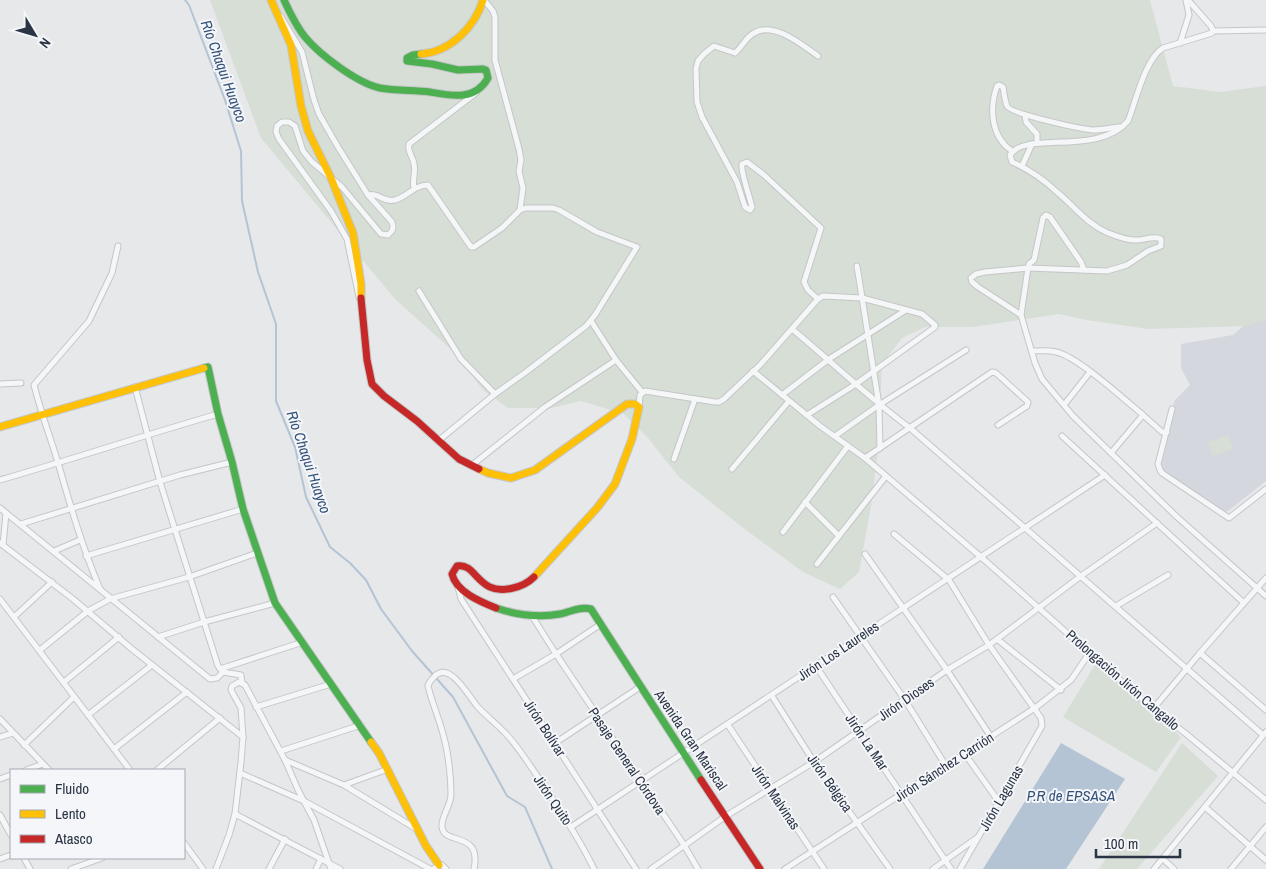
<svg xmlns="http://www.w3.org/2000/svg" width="1266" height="869" viewBox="0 0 1266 869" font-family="'Archivo Narrow',sans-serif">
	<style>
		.built { fill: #d4d7dd }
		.green { fill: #d6ded6 }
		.water { fill: #b4c4d5 }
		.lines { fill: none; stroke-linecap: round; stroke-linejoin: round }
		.stream { stroke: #b4c4d5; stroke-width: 2 }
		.street-casing { stroke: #c4c6c8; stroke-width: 7 }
		.fast-casing { stroke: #c4c6c8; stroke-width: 9 }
		.slow-casing { stroke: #c4c6c8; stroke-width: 9 }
		.jam-casing { stroke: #c4c6c8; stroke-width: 9 }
		.street { stroke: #f5f6f7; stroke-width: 5 }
		.fast { stroke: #4caf50; stroke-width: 7 }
		.slow { stroke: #ffc107; stroke-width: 7 }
		.jam { stroke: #c62828; stroke-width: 7 }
		.labels { text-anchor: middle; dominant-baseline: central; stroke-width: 4; stroke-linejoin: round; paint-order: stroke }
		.street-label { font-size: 14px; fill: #2b3445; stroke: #f4f6f9 }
		.water-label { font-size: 15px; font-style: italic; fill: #34527a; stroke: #f4f6f9 }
	</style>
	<rect width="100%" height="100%" fill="#e6e8ea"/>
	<path class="built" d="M1266 307V481L1228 511 1220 513 1159 467 1156 460 1175 400 1190 385 1181 368V344L1233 335Z"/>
	<g class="green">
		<path d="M210 0H1150L1173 86 1220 92 1266 86V320L1246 326 1148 329 1087 320 1059 314 972 327H925L902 338 882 364 878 451 871 506 859 572 840 589 803 572 746 530 679 477 648 438 624 414 581 401 551 408H508L483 390 455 353 395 299 261 138Z"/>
		<path d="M1228 435 1233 449 1212 456 1208 442Z"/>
		<path d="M1096 663 1181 737 1156 772 1063 717Z"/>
		<path d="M1182 743 1218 776 1137 869H1099Z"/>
	</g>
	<path class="water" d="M1061 743 1125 779 1066 869H983Z"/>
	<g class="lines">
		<path class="stream" d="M185 0 189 5 225 100 241 151 242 201 258 272 276 324V401L295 447 306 497 330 547 350 563 366 580 381 609 412 651 453 697 507 796 525 807 552 869"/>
		<g class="street-casing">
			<g id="street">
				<path d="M484 0 493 11 495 17V60L519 149 521 160 519 171 523 188 520 210"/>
				<path d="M281 17 302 52 314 100 319 114 338 147 368 195 392 222C394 228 393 231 388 235L381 234 342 187 312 162 303 151 295 126 289 122H282L277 126 276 132 279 139 331 211 347 239 359 297"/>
				<path d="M1213 31 1266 30"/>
				<path d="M1180 43 1189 15 1186 0"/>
				<path d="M1025 115 1026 122 1037 134V143"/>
				<path d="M1012 151C991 137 989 109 997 86L999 85 1003 87C1004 93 1005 101 1007 106 1011 114 1081 129 1093 130 1102 130 1110 128 1119 127"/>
				<path d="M1022 166 1032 144"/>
				<path d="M414 188C412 181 416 172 414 164 413 156 407 152 409 144L476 93"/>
				<path d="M368 195C378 192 384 203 395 200 407 197 414 185 428 185L471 247H474L502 228 520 210 526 208H553L559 210 597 232 637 247 595 315 586 326 526 372 495 394 438 441"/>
				<path d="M857 266 879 405 880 448"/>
				<path d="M1084 270 1081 262 1050 217 1046 215 1043 218 1034 260 1029 264 1028 268 1021 315 1035 363 1042 379 1073 416 1176 516 1266 596"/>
				<path d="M419 291 461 359 495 394"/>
				<path d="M818 299 808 290 804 282 821 228 764 175 747 162 742 164C740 170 750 198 752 207L750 210 745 207 737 182 702 117 697 102 696 69 698 61 704 54 714 46 735 53C742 47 746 37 754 33 774 21 802 45 818 56"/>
				<path d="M1021 315 978 287 972 282 971 278 976 274 985 272 1028 268 1107 271 1127 265 1148 251 1161 246V239C1152 235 1143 241 1134 240 1126 240 1116 236 1108 233 1087 224 1074 206 1057 192 1044 180 1028 169 1012 162L1010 155C1026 130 1097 157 1128 121 1136 101 1145 59 1163 48L1212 33 1213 31 1211 26 1188 0"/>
				<path d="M591 321 616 360 642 392"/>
				<path d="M792 329C832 362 869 398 910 428L1263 735"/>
				<path d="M1032 351C1040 351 1048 350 1056 352 1077 356 1125 400 1143 415L1111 453"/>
				<path d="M753 371 820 426 865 458 981 557 1153 709 1185 733 1266 800"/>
				<path d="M0 384 21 383"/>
				<path d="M135 387 160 482 218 666 223 672 241 675 242 683"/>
				<path d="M782 395 829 359 906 310"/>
				<path d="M1064 405 1090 372"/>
				<path d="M639 407 640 395 645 391 715 402H719L724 399 760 365 818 299 823 296 862 298 922 314 935 325V327L856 384 807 415"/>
				<path d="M1172 409 1158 464 1160 470 1162 473 1229 518 1266 489"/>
				<path d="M1143 415 1162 432H1167"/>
				<path d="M835 436 879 405 966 350"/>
				<path d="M1062 436 1244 603"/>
				<path d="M865 458 992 372 996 373 1028 402 1027 406 998 425"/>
				<path d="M674 459 695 399"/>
				<path d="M471 466 545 407 616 360"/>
				<path d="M732 469 789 401"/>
				<path d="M0 480C73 459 145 435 218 414"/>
				<path d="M805 502 839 536"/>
				<path d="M0 508 210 679 217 678 223 672"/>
				<path d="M21 524 180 475 232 462"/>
				<path d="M783 532 848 446"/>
				<path d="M894 534 949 580 989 645 1041 718 1042 726 960 869"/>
				<path d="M0 543 73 599 132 649 243 737"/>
				<path d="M3 545 6 513"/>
				<path d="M54 551 80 540"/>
				<path d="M865 554 947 670 991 737"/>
				<path d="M86 556 243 509"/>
				<path d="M817 564 886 476"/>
				<path d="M458 587 461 599 636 869"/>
				<path d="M100 589C83 549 71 508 59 466 51 439 41 413 34 385L89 321 112 273 118 246"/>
				<path d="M833 597 905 700 946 766"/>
				<path d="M0 599 130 770"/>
				<path d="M1116 606 1168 575"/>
				<path d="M532 616 556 654 684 845 698 869"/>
				<path d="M14 617 52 582"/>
				<path d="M158 637 204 622 275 603"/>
				<path d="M997 639 1061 690"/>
				<path d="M40 650 88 611 110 599 189 577 257 553"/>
				<path d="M1200 653 1266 710"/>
				<path d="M816 666 951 869"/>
				<path d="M220 669 303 642"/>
				<path d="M513 679 556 654 601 624"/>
				<path d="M64 682 119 637"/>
				<path d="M772 696 814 762 890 869"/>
				<path d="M256 707 331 684"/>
				<path d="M1153 709 1200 653 1266 578"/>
				<path d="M88 715 152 665"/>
				<path d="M0 719 49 770"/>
				<path d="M728 725 824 869"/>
				<path d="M0 737 13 733"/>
				<path d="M555 743 640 687"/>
				<path d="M24 745 74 697"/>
				<path d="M114 749 187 692"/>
				<path d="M281 751 361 725"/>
				<path d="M965 754 999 802"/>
				<path d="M285 760 344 785 418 830"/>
				<path d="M26 770 43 764"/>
				<path d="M157 770 220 718"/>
				<path d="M240 773 304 801 430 869"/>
				<path d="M0 779 11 775"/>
				<path d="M344 785 388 769"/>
				<path d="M1205 807 1266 860"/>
				<path d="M235 814 340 869"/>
				<path d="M0 815 11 835"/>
				<path d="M571 827C749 709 928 593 1105 475"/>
				<path d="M184 843 203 869"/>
				<path d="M24 858 30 869"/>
				<path d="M0 859 11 855"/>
				<path d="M1163 859 1174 869"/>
				<path d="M71 869 102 858"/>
				<path d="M216 869 229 835 235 814 241 762 243 737 241 708 231 690 232 686 239 682 245 685 285 760 299 792 314 820 331 869"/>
				<path d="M269 869 285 839"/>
				<path d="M316 869 321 859"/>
				<path d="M433 869 439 865H442L446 869"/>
				<path d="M474 869C482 830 444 846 442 827 441 816 451 806 451 794 451 776 448 751 443 734 439 718 432 703 428 686 429 682 431 680 434 677 449 660 468 695 477 706 486 716 498 725 507 735 521 750 531 768 543 784 561 812 580 839 594 869"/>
				<path d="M651 869 726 816 814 762 947 670 989 645 1081 576 1157 523"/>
				<path d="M785 869 1035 708 1071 680 1090 652"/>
				<path d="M933 869 978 837"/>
				<path d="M1154 869 1266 732"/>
				<path d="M1231 869 1266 827"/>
			</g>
		</g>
		<g class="fast-casing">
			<g id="fast">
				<path d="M284 0C290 13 296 26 305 37 320 55 357 83 380 88 396 91 414 90 430 92 452 96 475 101 488 78L486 70 483 69 458 70 432 64 407 61V58L413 55 421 54"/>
				<path d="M204 368 208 367 218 414 232 462 243 509 275 603 371 742"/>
				<path d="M496 608C517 615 538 618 560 614 570 612 580 606 591 609L701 780"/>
			</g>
		</g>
		<g class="slow-casing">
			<g id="slow">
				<path d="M271 0 291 45 301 106 308 131 331 178 353 233 361 284V298"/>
				<path d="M421 54C450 52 475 27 483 0"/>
				<path d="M0 427 204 368"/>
				<path d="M479 469 488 473 511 478 535 470 627 404H635L639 407 632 439 615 484 597 508 534 577"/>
				<path d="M371 742 379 753 426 846 439 865"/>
			</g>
		</g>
		<g class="jam-casing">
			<g id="jam">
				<path d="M361 298 367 360 372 384 384 396 417 421 459 459 479 469"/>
				<path d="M496 608C481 602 456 592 452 574L457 566C477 562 477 597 513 588 522 586 528 583 534 577"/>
				<path d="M701 780 760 869"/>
			</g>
		</g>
		<use href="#street" class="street"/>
		<use href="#fast" class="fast"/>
		<use href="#slow" class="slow"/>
		<use href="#jam" class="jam"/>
	</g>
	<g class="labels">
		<g class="street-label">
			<text transform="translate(838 651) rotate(-34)">Jirón Los Laureles</text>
			<text transform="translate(1123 680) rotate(41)">Prolongación Jirón Cangallo</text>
			<text transform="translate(906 699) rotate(-35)">Jirón Dioses</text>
			<text transform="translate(545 728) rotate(57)">Jirón Bolívar</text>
			<text transform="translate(691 740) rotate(56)">Avenida Gran Mariscal</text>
			<text transform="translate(867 742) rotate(56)">Jirón La Mar</text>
			<text transform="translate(627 761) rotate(56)">Pasaje General Córdova</text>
			<text transform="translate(944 767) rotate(-33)">Jirón Sánchez Carrión</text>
			<text transform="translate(830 783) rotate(55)">Jirón Bélgica</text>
			<text transform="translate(776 797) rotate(56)">Jirón Malvinas</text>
			<text transform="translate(1001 798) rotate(-60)">Jirón Lagunas</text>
			<text transform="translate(553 800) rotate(56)">Jirón Quito</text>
		</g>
		<g class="water-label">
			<text transform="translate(224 71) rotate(70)">Río Chaqui Huayco</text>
			<text transform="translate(309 462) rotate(71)">Río Chaqui Huayco</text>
			<text x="1071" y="795">P.R de EPSASA</text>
		</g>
	</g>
	<rect x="10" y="769" width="175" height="90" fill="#f4f6f9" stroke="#a4a8b1"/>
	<rect x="20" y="785" width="25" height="8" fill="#4caf50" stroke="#a4a8b1"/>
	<text x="55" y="794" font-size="15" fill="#2b3445">Fluido</text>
	<rect x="20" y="810" width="25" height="8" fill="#ffc107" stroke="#a4a8b1"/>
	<text x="55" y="819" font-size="15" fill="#2b3445">Lento</text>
	<rect x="20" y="835" width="25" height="8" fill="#c62828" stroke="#a4a8b1"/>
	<text x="55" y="844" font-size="15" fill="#2b3445">Atasco</text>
	<g transform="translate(35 35) rotate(128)" stroke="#f4f6f9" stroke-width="4" paint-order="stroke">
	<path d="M0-4L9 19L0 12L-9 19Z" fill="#2b3445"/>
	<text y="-8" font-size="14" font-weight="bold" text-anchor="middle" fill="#2b3445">N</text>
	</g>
	<path d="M1096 849v8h84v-8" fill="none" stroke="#2b3445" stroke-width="2.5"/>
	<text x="1104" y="849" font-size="15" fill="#2b3445" stroke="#f4f6f9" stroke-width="4" paint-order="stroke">100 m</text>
</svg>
